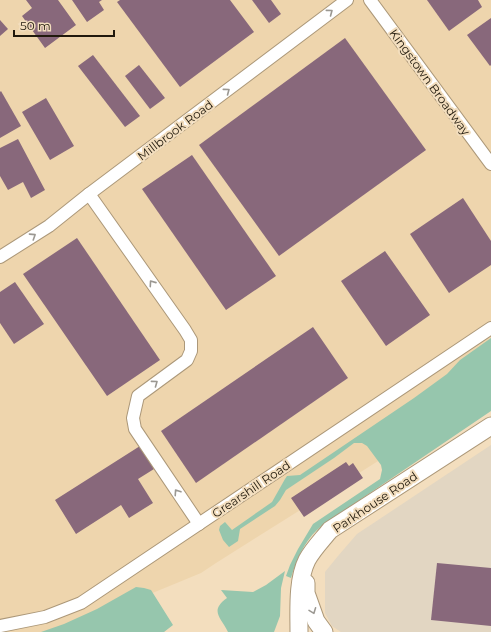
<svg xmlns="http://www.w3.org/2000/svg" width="491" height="632" viewBox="0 0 491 632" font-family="Montserrat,sans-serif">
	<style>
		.commercial { fill: #e2d6c2 }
		.built { fill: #eed5ad }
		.green { fill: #96c6ad }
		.building { fill: #88687b }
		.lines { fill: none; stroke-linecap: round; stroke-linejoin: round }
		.street-casing { stroke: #ac9879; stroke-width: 14 }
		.secondary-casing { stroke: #ac9879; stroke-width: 19 }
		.street { stroke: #fff; stroke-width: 12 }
		.secondary { stroke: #fff; stroke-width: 17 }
		.oneway { stroke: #9b9892 }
		.labels { text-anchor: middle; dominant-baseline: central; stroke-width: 4; stroke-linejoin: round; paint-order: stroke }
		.street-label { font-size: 12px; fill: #20190c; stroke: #f3debe }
	</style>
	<rect width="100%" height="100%" fill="#f3debe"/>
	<path class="commercial" d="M491 445V632H341L332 626 325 613V572L338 556 357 534Z"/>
	<path class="built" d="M0 0H491V390L216 563 201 573 58 632H0Z"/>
	<g class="green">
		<path d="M491 338V411L333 518C328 521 322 525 317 530 304 542 296 561 291 578L286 576 290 565 298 549 313 524 380 479 382 470 381 465 367 446 362 443H354L334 458 286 490 280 500 275 506 240 529 238 541 229 547 223 540 219 530 220 526 225 522 232 530 272 502 285 479 287 476 300 475 414 398 447 374 460 360Z"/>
		<path d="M285 571 281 588 280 616 274 632H228C221 617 209 611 227 598L221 590 253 592 266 585Z"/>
		<path d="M136 587 144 588 151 590 173 625 164 632H41L64 624 97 609Z"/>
	</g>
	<g class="building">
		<path d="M26 0H58L76 25 45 48 22 16 32 8Z"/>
		<path d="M72 0H102L99 2 104 10 87 22Z"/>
		<path d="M120 0H230L254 32 180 87 117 2Z"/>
		<path d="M252 0H271L281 14 269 23Z"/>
		<path d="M427 0H478L482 7 449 31Z"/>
		<path d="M491 18V65L490 66 467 35Z"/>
		<path d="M0 20 8 29 0 36Z"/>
		<path d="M345 38 426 150 279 256 199 145Z"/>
		<path d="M93 55 140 116 125 127 78 66Z"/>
		<path d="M139 65 165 98 150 109 125 76Z"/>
		<path d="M1 91 21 126 0 138V92Z"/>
		<path d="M46 98 74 146 50 160 22 112Z"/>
		<path d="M18 139 45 190 31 198 23 182 8 190 0 176V148Z"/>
		<path d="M192 155 276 276 226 310 142 189Z"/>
		<path d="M463 198 491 241V265L449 293 410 234Z"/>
		<path d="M77 238 160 360 107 396 23 274Z"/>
		<path d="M385 251 430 315 386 346 341 281Z"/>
		<path d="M15 282 44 324 14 344 0 323V292Z"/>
		<path d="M313 327 348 378 196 483 161 431Z"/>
		<path d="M140 446 154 469 138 479 153 503 129 518 121 505 76 534 55 500Z"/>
		<path d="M346 462 349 466 353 463 363 478 304 517 291 498Z"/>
		<path d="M437 563 491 568V626L431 620Z"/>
	</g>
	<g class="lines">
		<g class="street-casing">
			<g id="street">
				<path d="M370 0 491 164"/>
				<path d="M89 194 185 330 191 340V351L187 360 138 396 133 418 135 429 199 524"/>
				<path d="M0 257 49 226 89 194 347 0"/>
				<path d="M0 626 45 617 81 603 491 328"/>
			</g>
		</g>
		<g class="secondary-casing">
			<g id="secondary">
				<path d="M306 583V593L316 621 324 632"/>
				<path d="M299 632C299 610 297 580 307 560 313 549 322 540 330 530L491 426"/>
			</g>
		</g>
		<use href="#street" class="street"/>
		<use href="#secondary" class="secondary"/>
	</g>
	<defs><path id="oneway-chevron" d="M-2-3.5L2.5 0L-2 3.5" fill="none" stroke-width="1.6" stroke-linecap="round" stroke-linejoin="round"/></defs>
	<g class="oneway">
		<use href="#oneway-chevron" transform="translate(330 12) rotate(-37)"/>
		<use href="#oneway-chevron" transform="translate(227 91) rotate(-37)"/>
		<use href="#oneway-chevron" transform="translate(33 236) rotate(-33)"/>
		<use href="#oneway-chevron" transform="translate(152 283) rotate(-125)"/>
		<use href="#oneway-chevron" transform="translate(155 383) rotate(-36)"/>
		<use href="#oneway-chevron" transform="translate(177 492) rotate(-124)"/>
		<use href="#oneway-chevron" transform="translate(313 611) rotate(69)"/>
	</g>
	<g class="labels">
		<g class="street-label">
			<text transform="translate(430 82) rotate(54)">Kingstown Broadway</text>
			<text transform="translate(175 130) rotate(-37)">Millbrook Road</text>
			<text transform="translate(251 489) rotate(-34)">Grearshill Road</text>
			<text transform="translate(375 502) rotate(-34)">Parkhouse Road</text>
		</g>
	</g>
	<path d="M14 30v6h100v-6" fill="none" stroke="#20190c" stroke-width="2"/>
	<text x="20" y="30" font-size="12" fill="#20190c" stroke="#f3debe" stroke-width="3" paint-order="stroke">50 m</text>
</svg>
